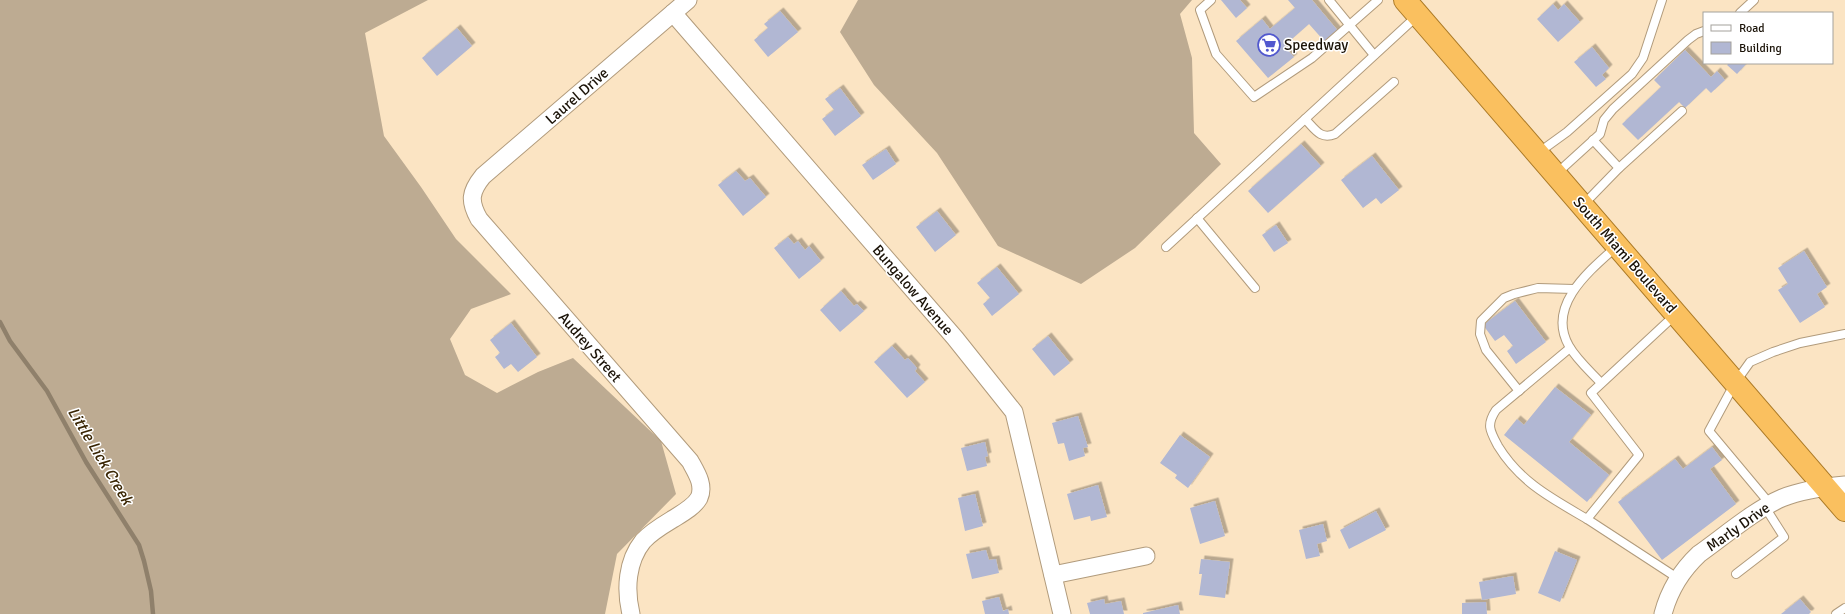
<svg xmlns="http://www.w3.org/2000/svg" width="1845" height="614" viewBox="0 0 1845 614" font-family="Signika,sans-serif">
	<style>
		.forest { fill: #bdab92 }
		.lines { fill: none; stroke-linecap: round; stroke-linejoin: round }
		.stream { stroke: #8f806b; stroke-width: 4.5 }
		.building { fill: #b1b7d3; filter: url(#shadow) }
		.service-casing { stroke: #b19b7c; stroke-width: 10 }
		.minor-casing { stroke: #b19b7c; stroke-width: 19 }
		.trunk-casing { stroke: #ab7a27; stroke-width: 24 }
		.service { stroke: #fff; stroke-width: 8 }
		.minor { stroke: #fff; stroke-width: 17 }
		.trunk { stroke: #fac05f; stroke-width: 22 }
		.labels { text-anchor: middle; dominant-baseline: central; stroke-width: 3; stroke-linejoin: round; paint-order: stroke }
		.poi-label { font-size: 15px; fill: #1b1308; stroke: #fff; text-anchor: start }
		.street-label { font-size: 15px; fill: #1b1308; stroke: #fff }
		.water-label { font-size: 16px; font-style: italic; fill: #392503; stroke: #fff }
	</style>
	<defs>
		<filter id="shadow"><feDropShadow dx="3.5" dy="-3.5" stdDeviation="0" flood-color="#0004"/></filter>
	</defs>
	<rect width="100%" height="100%" fill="#fbe4c3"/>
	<g class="forest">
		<path d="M0 0H428L365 33 384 136 421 187 456 239 511 294 471 309 450 339 465 375 497 393 538 372 573 358 661 441 676 494 617 554 605 614H0Z"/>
		<path d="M858 0H1192L1180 14 1192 58 1194 133 1221 164 1135 248 1081 284 998 246 937 153 874 85 840 32Z"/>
	</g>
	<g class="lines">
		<path class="stream" d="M0 322 10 341 47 391 86 462 139 545 144 561 151 591 153 614"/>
	</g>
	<g class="building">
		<path d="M1221 0H1240L1247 8 1236 18Z"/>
		<path d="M1288 0H1312L1338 31 1325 42 1309 24 1284 46 1294 57 1268 78 1236 41 1262 19 1270 29 1295 8Z"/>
		<path d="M1553 4 1558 10 1564 4 1580 22 1558 42 1537 19Z"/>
		<path d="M780 11 798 32 768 57 754 40 768 28 764 24Z"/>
		<path d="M457 28 472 46 437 76 422 58Z"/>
		<path d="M1592 47 1609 68 1602 75 1606 79 1596 87 1574 62Z"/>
		<path d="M1685 50 1711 77 1717 71 1725 80 1711 93 1706 88 1685 108 1679 102 1638 140 1622 124 1661 87 1654 80Z"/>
		<path d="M1729 63H1747L1737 74 1727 65Z"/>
		<path d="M840 88 861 116 835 136 822 119 834 110 825 99Z"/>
		<path d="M1301 144 1321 166 1268 213 1248 191Z"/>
		<path d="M886 149 896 164 873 180 862 165Z"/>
		<path d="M1372 156 1399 190 1381 204 1376 198 1363 208 1341 180Z"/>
		<path d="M736 171 745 181 750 178 766 197 743 216 718 185Z"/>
		<path d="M937 211 956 235 935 252 916 227Z"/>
		<path d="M1276 225 1288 243 1274 252 1262 235Z"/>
		<path d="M788 237 794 244 798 241 805 250 809 246 821 261 799 279 774 248Z"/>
		<path d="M1804 251 1827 287 1817 294 1825 307 1800 323 1778 290 1788 284 1778 268Z"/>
		<path d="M997 267 1019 294 992 316 983 304 990 298 977 283Z"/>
		<path d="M841 291 854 306 857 304 864 311 840 332 820 310Z"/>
		<path d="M1515 301 1546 342 1516 364 1507 351 1513 346 1504 335 1495 341 1483 325Z"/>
		<path d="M511 323 537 357 518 372 511 364 504 369 495 357 500 353 490 340Z"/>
		<path d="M1048 336 1070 363 1054 376 1032 349Z"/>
		<path d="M892 346 905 360 908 358 917 368 915 371 925 382 907 398 874 362Z"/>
		<path d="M1555 387 1591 415 1569 442 1609 475 1587 502 1504 435 1517 419 1524 425Z"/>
		<path d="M1078 416 1088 447 1083 448 1085 456 1069 461 1064 443 1058 444 1052 423Z"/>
		<path d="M1180 435 1210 457 1188 488 1175 478 1177 475 1160 463Z"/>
		<path d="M985 442 988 456 985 457 987 466 967 471 961 448Z"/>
		<path d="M1712 447 1722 460 1710 469 1736 504 1662 560 1618 502 1675 459 1683 469Z"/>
		<path d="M1098 485 1107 517 1091 521 1090 516 1074 520 1067 494Z"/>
		<path d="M975 494 983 526 965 531 958 498Z"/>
		<path d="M1215 501 1225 536 1200 544 1190 508Z"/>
		<path d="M1376 511 1386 530 1349 549 1340 530Z"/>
		<path d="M1323 524 1327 541 1317 544 1320 556 1306 559 1299 530Z"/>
		<path d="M986 550 989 560 996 559 999 573 972 579 966 554Z"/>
		<path d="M1555 551 1577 560 1560 602 1538 593Z"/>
		<path d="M1201 559 1230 562 1225 598 1199 595 1202 574H1199Z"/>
		<path d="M1513 576 1516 594 1482 600 1479 582Z"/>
		<path d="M999 597 1003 611 1008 609 1009 614H985L982 601Z"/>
		<path d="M1104 599 1105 604 1121 601 1124 614H1090L1087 603Z"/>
		<path d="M1800 599 1811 612 1809 614H1781Z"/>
		<path d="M1486 602 1487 614H1462V603Z"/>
		<path d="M1178 605 1180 614H1143V613Z"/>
	</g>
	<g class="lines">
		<g class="service-casing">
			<g id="service">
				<path d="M1211 0 1200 10 1216 54 1254 97 1312 58 1378 0"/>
				<path d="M1329 0 1374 55"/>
				<path d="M1740 13 1754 0"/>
				<path d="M1305 119C1315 129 1320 140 1335 134L1394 82"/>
				<path d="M1538 153 1567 132 1632 74 1643 58 1662 0"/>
				<path d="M1619 168 1682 111"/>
				<path d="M1556 174 1600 134 1604 120 1613 109 1688 40 1696 34 1704 31"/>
				<path d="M1583 205 1619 168 1593 140"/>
				<path d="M1197 218 1255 288"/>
				<path d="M1166 247 1417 16"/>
				<path d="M1675 315 1591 393 1639 455 1587 519 1679 579"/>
				<path d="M1570 348 1496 410C1486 425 1490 431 1498 446 1520 482 1551 498 1587 519"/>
				<path d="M1601 383C1591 372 1577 360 1569 346 1546 306 1589 271 1616 247"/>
				<path d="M1519 391 1486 350 1480 334 1481 321 1504 298 1514 294 1538 288 1574 289"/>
				<path d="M1770 504 1709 431 1735 383 1750 362 1773 352 1800 343 1845 334"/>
				<path d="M1736 574 1784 537 1765 507"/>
				<path d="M1836 614 1845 608"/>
			</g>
		</g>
		<g class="minor-casing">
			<g id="minor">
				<path d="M673 13 955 338 1014 412 1062 614"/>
				<path d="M1053 575 1146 556"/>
				<path d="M631 614C625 589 627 561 643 541 651 532 663 525 673 519 681 514 694 507 699 498 705 485 696 472 690 461L479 219C469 201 470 192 483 176L688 0"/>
				<path d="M1663 614C1669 591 1682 570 1699 554 1723 537 1756 509 1782 498 1802 490 1824 487 1845 485"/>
			</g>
		</g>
		<g class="trunk-casing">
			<path id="trunk" d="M1405 0 1845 510"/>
		</g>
		<use href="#service" class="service"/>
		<use href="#minor" class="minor"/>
		<use href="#trunk" class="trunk"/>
	</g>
	<defs>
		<g id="supermarket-ring" transform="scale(1.15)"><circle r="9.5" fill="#fff" stroke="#5158ce" stroke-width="1.5"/><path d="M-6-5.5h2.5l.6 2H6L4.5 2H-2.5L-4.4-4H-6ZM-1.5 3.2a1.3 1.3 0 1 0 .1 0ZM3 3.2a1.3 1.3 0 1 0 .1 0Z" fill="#5158ce"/></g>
	</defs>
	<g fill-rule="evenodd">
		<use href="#supermarket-ring" x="1269" y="45"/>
	</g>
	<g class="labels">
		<g class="poi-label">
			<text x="1284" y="45">Speedway</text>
		</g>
		<g class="street-label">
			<text transform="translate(577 96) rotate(-41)">Laurel Drive</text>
			<text transform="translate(1625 255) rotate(49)">South Miami Boulevard</text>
			<text transform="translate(913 290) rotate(49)">Bungalow Avenue</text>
			<text transform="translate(590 347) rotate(49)">Audrey Street</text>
			<text transform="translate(1738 527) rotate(-35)">Marly Drive</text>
		</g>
		<g class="water-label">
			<text transform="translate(100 456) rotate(59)">Little Lick Creek</text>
		</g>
	</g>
	<rect x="1703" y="12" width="130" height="52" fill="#ffffff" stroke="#a4a19c"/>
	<rect x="1711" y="25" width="20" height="6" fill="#ffffff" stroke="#a4a19c"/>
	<text x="1739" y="32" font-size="12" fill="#1b1308">Road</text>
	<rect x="1711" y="42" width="20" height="12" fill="#b1b7d3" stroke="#a4a19c"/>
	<text x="1739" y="52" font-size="12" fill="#1b1308">Building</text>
</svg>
